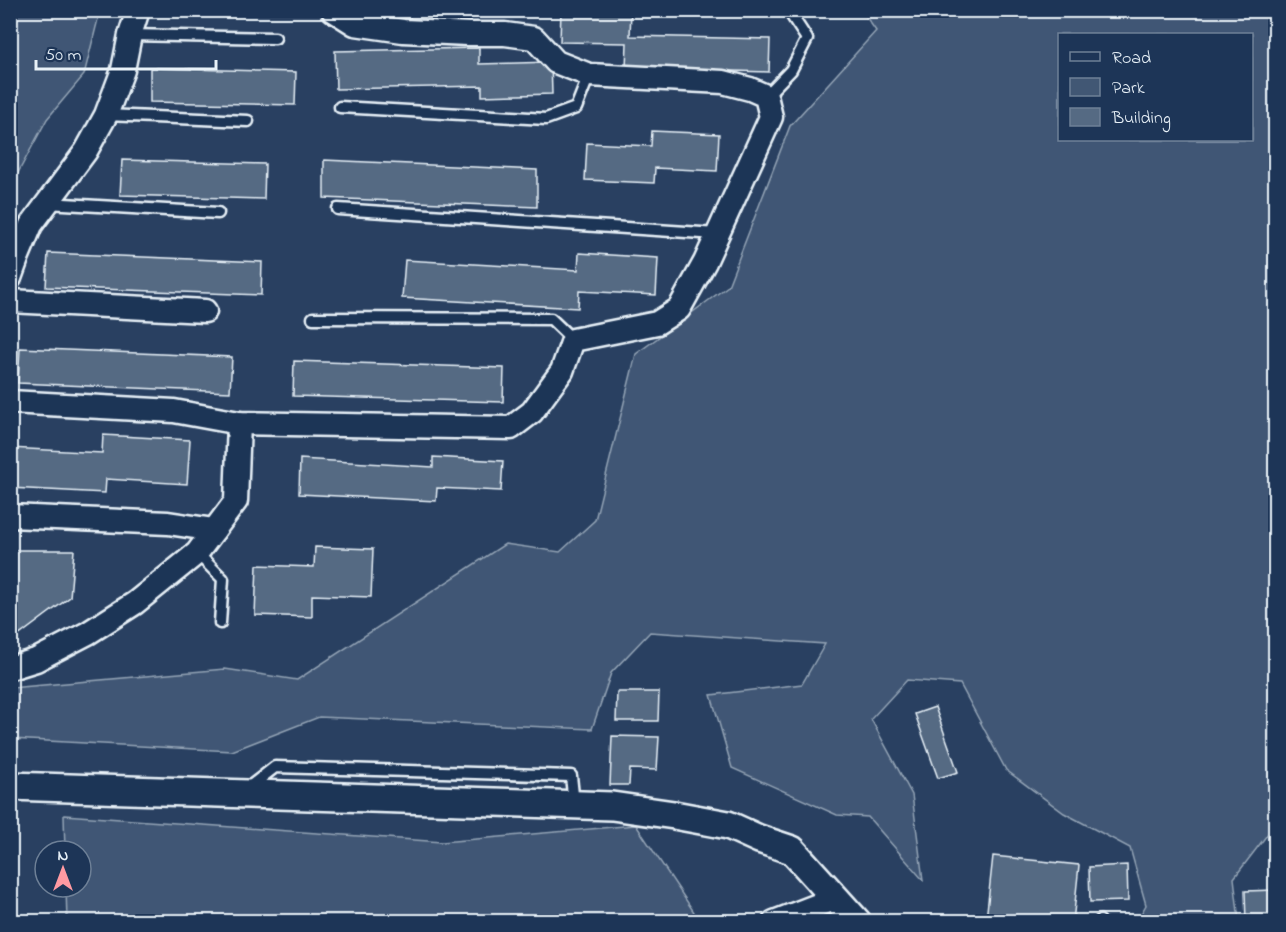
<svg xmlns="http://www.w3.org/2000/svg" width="1286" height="932" viewBox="0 0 1286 932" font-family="'Indie Flower',sans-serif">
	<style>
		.green { fill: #415774; stroke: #94a4b6; stroke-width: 1.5; fill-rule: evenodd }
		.building { fill: #556a83; stroke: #e8f1f8; stroke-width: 1.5 }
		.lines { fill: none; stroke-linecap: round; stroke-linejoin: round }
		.service-casing { stroke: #e8f1f8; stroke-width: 15 }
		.minor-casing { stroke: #e8f1f8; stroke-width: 27 }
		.tertiary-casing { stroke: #e8f1f8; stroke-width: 32 }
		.service { stroke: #1d3557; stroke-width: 10 }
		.minor { stroke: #1d3557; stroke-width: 22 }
		.tertiary { stroke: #1d3557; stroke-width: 27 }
	</style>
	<rect width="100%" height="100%" fill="#294061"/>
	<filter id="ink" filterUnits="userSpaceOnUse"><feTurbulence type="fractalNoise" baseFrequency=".0167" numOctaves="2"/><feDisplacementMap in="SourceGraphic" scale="12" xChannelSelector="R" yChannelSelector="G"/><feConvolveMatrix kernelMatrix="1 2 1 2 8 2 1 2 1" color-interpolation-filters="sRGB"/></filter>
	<g filter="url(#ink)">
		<g class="green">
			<path d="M11 10 100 11 84 75 47 119 11 186Z"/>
			<path d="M862 11H1275L1276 831H1270L1234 878 1239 921H1137L1146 905 1130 848 1064 813 1006 770 960 684 907 680 871 719 912 795 923 880 868 817 837 815 732 768 711 695 802 684 825 644 650 632 611 673 592 729 319 717 232 751 11 739 10 688 225 669 297 680 505 544 560 552 595 520 636 354 728 286 790 126 876 31ZM1060 34H1252V140H1060Z"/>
			<path d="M64 815 442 842 636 825 694 912 688 922 67 921 66 887H81V851H65Z"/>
		</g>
		<g class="building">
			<path d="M561 10H631L630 36 770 39 769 72 626 68 627 43 560 42Z"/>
			<path d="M479 48V64L551 62 552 94 482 96V86L336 89 335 51Z"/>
			<path d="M150 68 296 72 295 105 150 102Z"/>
			<path d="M652 131 719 134 717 171 655 168 654 183 585 180 587 143 651 146Z"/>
			<path d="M122 160 265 164 264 199 120 195Z"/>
			<path d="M324 160 537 170V207L324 198Z"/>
			<path d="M48 253 262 262 261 295 46 287Z"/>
			<path d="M579 253 658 258 656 295 579 291 578 308 402 298 405 260 578 270Z"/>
			<path d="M20 348 232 357 230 392 18 383Z"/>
			<path d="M294 361 504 368 503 402 293 396Z"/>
			<path d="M103 435 190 440 187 484 106 479 105 493 10 488V448L102 453Z"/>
			<path d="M433 457 503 461 501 491 437 488 436 501 299 494 300 459 433 467Z"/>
			<path d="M315 547 373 549 371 597 312 595V617L255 615 257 565 314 567Z"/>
			<path d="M10 550H74L70 597 10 642Z"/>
			<path d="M617 692H659L658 721H616Z"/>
			<path d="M935 707 958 772 938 778 915 714Z"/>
			<path d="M612 736 659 737 657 770 630 769 629 785H610Z"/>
			<path d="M993 856 1079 865 1073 922H1002L986 920Z"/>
			<path d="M1127 865 1128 901 1090 902 1089 867Z"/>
			<path d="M1276 890V922H1246L1245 891Z"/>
		</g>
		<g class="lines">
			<g class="service-casing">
				<g id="service">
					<path d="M130 35 275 38"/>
					<path d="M766 96 791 70 807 39 788 10"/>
					<path d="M340 107 546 119 576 108 589 75"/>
					<path d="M106 115 248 121"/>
					<path d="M47 203 218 213"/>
					<path d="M338 209 717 234"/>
					<path d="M313 318 551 319 573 340"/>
					<path d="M197 553 223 579 220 623"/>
					<path d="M248 788 275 767 571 776 574 804"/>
					<path d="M1100 922V921"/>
				</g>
			</g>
			<g class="minor-casing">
				<g id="minor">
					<path d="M10 278 18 256 31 225 86 151 106 115 123 70 130 35 138 10"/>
					<path d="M10 301 205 311"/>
					<path d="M10 402 174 411 239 423 511 428 532 412 562 371 573 340 657 323 679 309 705 262 771 117 766 96 750 89 723 82 589 75 556 62 534 38 505 34H468L403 31 355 24 333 10"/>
					<path d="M10 516 168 523 214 530"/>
					<path d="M10 668 36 660 88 633 135 603 197 553 236 501 239 423"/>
					<path d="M774 922 836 898"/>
				</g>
			</g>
			<g class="tertiary-casing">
				<path id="tertiary" d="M10 786 612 806 674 815 728 825 759 839 792 850 857 922"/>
			</g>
			<use href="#service" class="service"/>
			<use href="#minor" class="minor"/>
			<use href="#tertiary" class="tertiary"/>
		</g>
	</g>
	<rect width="1286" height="932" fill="none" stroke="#1d3557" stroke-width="36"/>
	<rect x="18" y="18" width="1250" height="896" fill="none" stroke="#e8f1f8" stroke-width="2" filter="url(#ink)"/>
	<rect x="1058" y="33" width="195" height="108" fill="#1d3557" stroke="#6e8097" stroke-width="1.5"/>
	<rect x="1070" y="52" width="30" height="9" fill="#1d3557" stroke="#6e8097" stroke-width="1.5"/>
	<text x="1112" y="63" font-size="18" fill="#e8f1f8">Road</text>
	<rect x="1070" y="78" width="30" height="18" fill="#415774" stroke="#6e8097" stroke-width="1.5"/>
	<text x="1112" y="93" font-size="18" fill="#e8f1f8">Park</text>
	<rect x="1070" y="108" width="30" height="18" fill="#556a83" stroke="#6e8097" stroke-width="1.5"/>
	<text x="1112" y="123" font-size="18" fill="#e8f1f8">Building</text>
	<g transform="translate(63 869)"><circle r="28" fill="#1d3557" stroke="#6e8097" stroke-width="1.5"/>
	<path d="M0-4.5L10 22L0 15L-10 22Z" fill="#ff9aa2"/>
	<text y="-9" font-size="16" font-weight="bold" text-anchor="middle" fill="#e8f1f8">N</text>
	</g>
	<path d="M36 60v9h180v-9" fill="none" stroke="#e8f1f8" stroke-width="3"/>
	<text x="45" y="60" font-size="18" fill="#e8f1f8" stroke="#1d3557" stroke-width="4.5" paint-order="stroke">50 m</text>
</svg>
